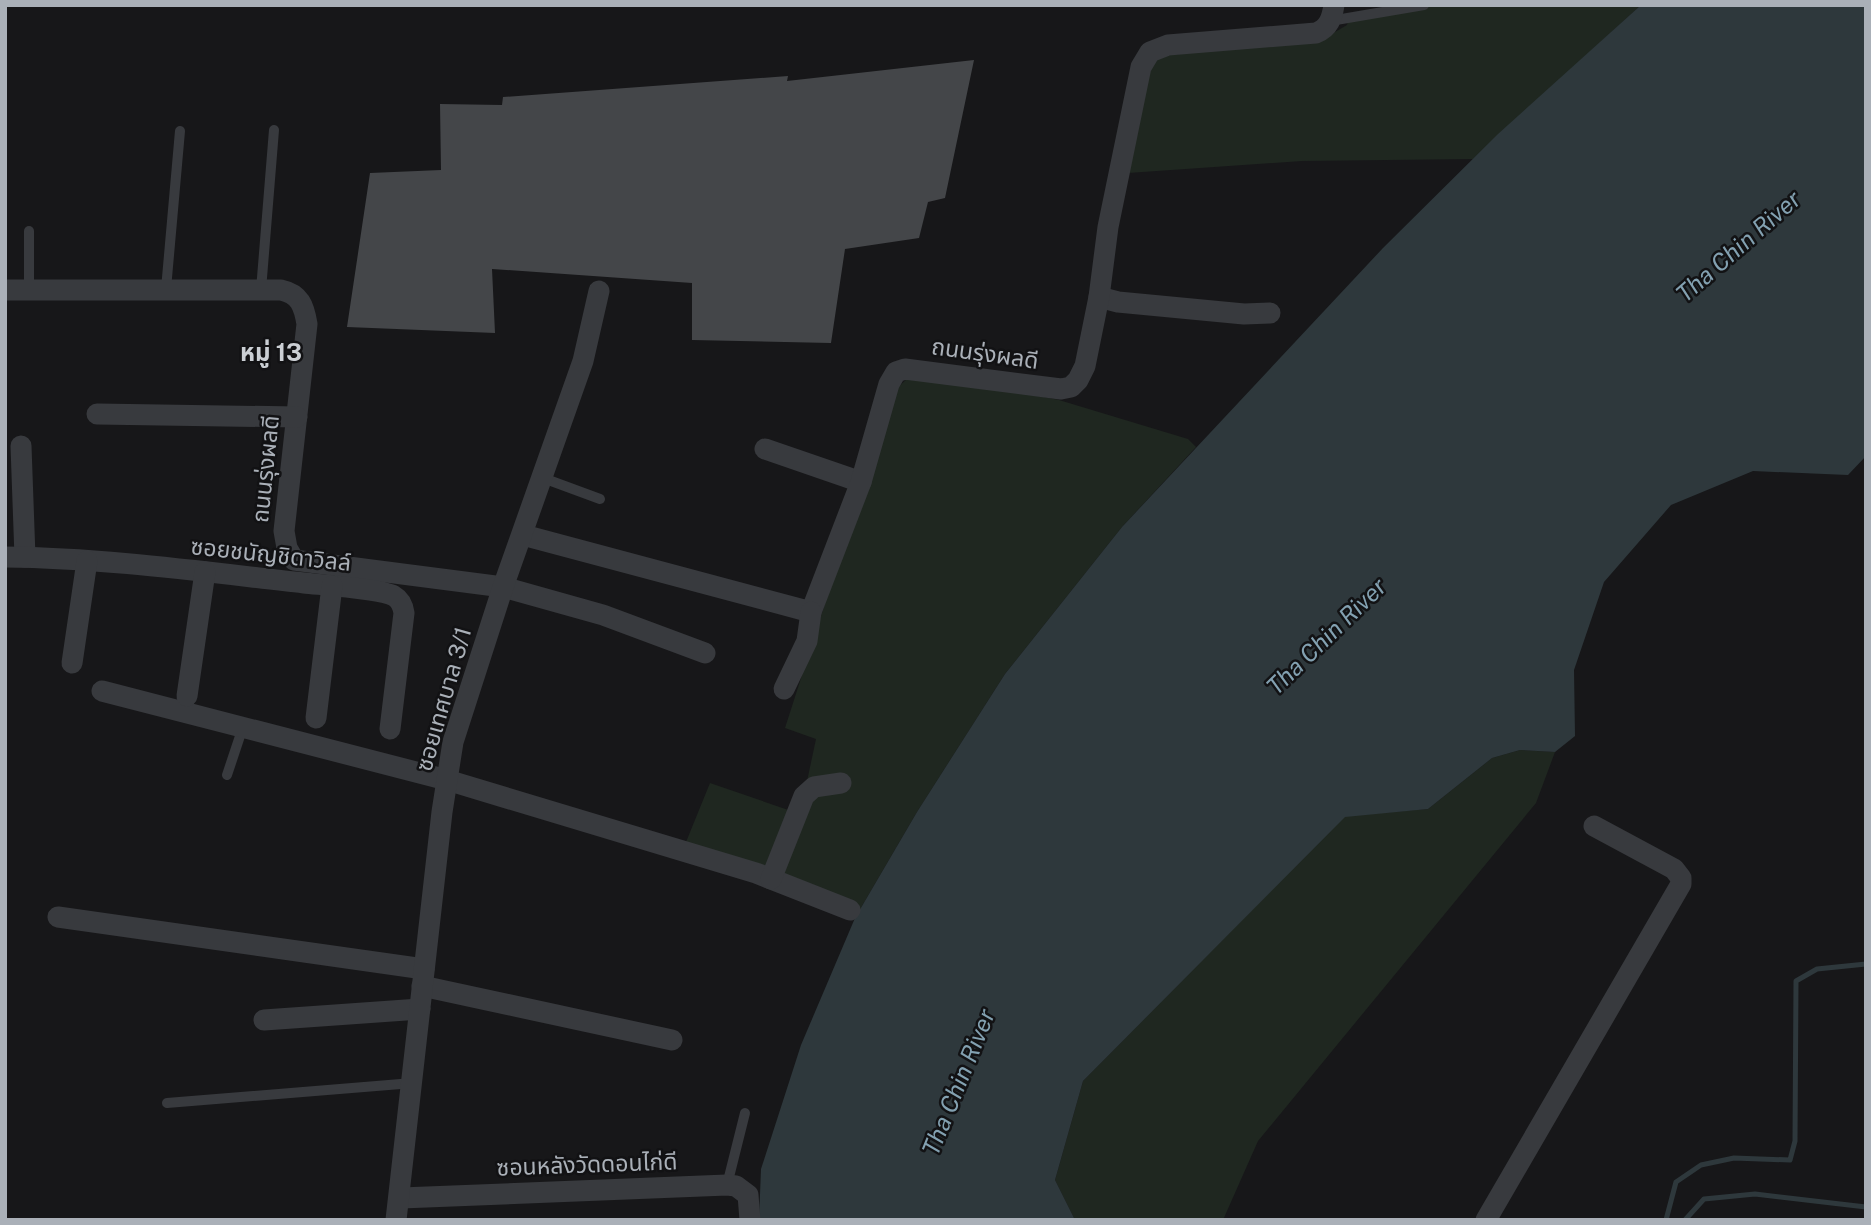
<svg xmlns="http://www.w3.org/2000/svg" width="1871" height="1225" viewBox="0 0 1871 1225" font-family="'Public Sans','Noto Sans Thai',sans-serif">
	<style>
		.green { fill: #1f2720 }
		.water { fill: #2e383c }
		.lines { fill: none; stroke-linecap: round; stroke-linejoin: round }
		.stream { stroke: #2e383c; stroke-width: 5 }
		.building { fill: #444649 }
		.lane { stroke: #383a3e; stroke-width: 10 }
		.street { stroke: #383a3e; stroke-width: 21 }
		.labels { text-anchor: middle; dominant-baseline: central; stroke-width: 5; stroke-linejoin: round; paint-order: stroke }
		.street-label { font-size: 23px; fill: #aab0b8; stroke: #121214 }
		.water-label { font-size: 24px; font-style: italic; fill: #83a1b1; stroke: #121214 }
		.neighbourhood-label { font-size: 24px; font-weight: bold; fill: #cbcfd4; stroke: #121214 }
	</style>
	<rect width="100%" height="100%" fill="#171719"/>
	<g class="green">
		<path d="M1436 5H1641L1473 159 1302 161 1128 173 1152 57 1325 38 1347 25 1350 15Z"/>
		<path d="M908 378 978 384 1059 400 1188 439 1196 447 1122 527 1005 674 917 812 855 918 686 842 710 783 800 814 816 739 785 728 893 392Z"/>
		<path d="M1520 750 1555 752 1536 803 1258 1141 1223 1220H1075L1055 1180 1083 1081 1345 816 1428 809 1492 758Z"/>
	</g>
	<path class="water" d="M1641 5H1866V456L1848 475 1753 471 1671 505 1604 582 1574 670 1575 736 1555 752 1520 750 1492 758 1428 809 1345 817 1083 1081 1055 1180 1075 1220H759L761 1169 801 1045 855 918 917 812 1005 674 1122 527 1383 248 1498 134Z"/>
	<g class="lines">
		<g class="stream">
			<path d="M1666 1220 1676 1182 1701 1165 1734 1158 1790 1160 1795 1141 1796 981 1817 969 1866 964"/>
			<path d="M1685 1220 1704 1199 1755 1194 1866 1207"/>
		</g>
	</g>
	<path class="building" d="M974 60 945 198 928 202 919 238 845 249 831 343 692 340V283L492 269 495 333 347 327 370 173 441 170 440 104 502 105 503 97 788 76 787 81Z"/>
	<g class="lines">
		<g class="lane">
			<path d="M1330 21 1424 5"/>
			<path d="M166 289 180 131"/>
			<path d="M29 290V231"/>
			<path d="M261 290 274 130"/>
			<path d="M543 478 600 499"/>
			<path d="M227 775 243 727"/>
			<path d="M167 1103 413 1083"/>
			<path d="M727 1185 745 1113"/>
		</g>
		<g class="street">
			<path d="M5 290H281C300 294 304 306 307 324L284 531 287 548 294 560 503 587 603 615 705 653"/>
			<path d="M1099 297 1118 302 1244 314 1270 313"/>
			<path d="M97 414 297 417"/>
			<path d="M21 446 25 557"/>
			<path d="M765 449 861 482"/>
			<path d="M523 535 811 612 861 482 889 384 896 372 905 369 1061 389 1071 387 1078 380 1085 366 1099 297 1108 227 1141 67 1150 52 1168 45 1316 33C1329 28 1332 18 1334 5"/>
			<path d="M5 557C105 558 205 572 304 583 322 585 381 589 394 596 401 600 403 606 404 613L390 729"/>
			<path d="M72 663 87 561"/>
			<path d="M784 689 807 641 811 612"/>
			<path d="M102 691 447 780 756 873 850 910"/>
			<path d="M187 696 205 572"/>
			<path d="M316 718 332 586"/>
			<path d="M771 879 804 796 814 787 841 783"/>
			<path d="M58 917 424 969"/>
			<path d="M422 986 672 1040"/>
			<path d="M264 1020 420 1009"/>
			<path d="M401 1198 727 1185 736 1186 748 1195 750 1220"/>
			<path d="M396 1220 442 812 453 742 503 587 583 361 599 291"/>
			<path d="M1486 1220 1681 884V878L1674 869 1594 826"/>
		</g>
	</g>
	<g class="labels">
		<g class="street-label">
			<text transform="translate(985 353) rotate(8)">ถนนรุ่งผลดี</text>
			<text transform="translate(265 469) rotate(-84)">ถนนรุ่งผลดี</text>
			<text transform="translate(271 554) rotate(6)">ซอยชนัญชิดาวิลล์</text>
			<text transform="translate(443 699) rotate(-74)">ซอยเทศบาล 3/1</text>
			<text transform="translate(587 1164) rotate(-2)">ซอนหลังวัดดอนไก่ดี</text>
		</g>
		<g class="water-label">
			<text transform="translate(1738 246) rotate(-41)">Tha Chin River</text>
			<text transform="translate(1326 636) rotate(-44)">Tha Chin River</text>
			<text transform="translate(958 1082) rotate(-68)">Tha Chin River</text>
		</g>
		<g class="neighbourhood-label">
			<text x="271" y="352">หมู่ 13</text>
		</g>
	</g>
	<rect width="1871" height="1225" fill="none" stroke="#aab0b8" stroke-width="14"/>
</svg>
